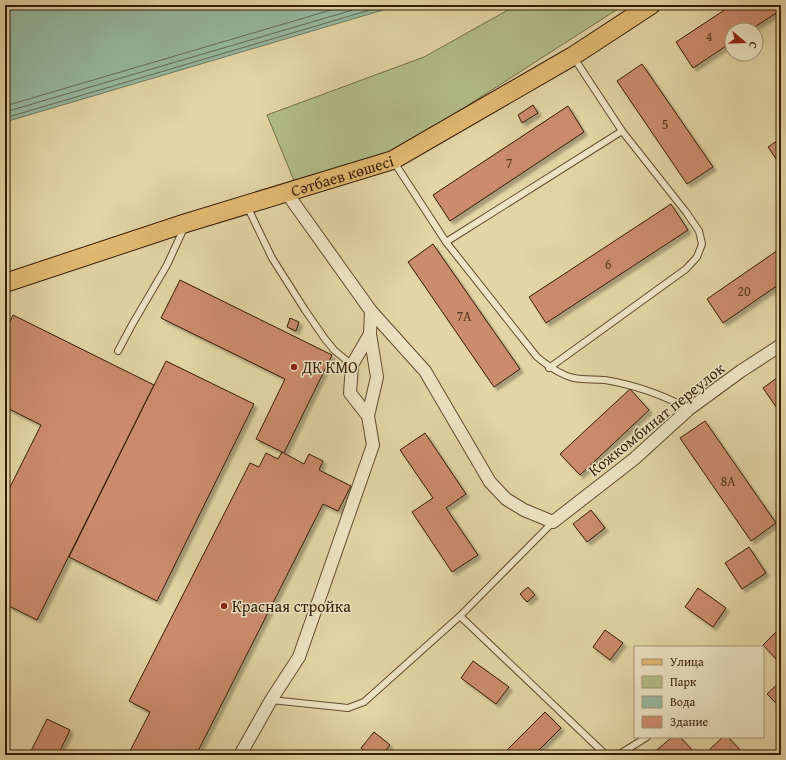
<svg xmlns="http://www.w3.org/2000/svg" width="786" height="760" viewBox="0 0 786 760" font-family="'Gentium Book Plus',serif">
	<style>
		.green { fill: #b2be88; stroke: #746c47 }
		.water { fill: #96b9a1; stroke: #6f7a63 }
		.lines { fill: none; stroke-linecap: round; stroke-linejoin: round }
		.shore { stroke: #666a54; stroke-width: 1 }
		.building { fill: #cb8c6d; stroke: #351b06; filter: url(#shadow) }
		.lane-casing { stroke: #604a2e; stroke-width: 8 }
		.street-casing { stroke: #604a2e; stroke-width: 14 }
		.primary-casing { stroke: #351b06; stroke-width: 20 }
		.lane { stroke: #ede4c4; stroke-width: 6 }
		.street { stroke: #ede4c4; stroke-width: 12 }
		.primary { stroke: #e2ba72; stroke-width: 18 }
		.poi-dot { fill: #8f2418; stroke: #ede4c4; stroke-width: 1.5 }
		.labels { text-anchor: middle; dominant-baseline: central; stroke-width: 3; stroke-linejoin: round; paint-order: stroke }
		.number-label { font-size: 14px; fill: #5a3720 }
		.street-label { font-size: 16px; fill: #351b06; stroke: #ede4c4 }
		.poi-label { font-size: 16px; fill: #351b06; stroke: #ede4c4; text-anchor: start }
	</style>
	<defs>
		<filter id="shadow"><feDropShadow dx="3.5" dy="3.5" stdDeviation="1" flood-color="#0004"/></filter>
	</defs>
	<rect width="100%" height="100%" fill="#e3d5a5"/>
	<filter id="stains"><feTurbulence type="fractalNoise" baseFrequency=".005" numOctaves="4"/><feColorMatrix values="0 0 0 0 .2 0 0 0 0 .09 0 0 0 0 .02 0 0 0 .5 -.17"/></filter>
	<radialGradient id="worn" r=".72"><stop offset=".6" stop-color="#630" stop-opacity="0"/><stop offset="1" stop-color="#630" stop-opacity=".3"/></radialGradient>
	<path class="green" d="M517 5H624L389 156 295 183 267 115 424 57Z"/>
	<path class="water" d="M5 5H400L5 122Z"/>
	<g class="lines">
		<g class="shore">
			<path d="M5 106 348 5"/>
			<path d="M5 112 370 5"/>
			<path d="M5 118 387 5"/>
		</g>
	</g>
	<g class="building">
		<path d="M732 5H781V10L750 30H732V42L693 68 676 42Z"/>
		<path d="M642 64 713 167 687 184 617 81Z"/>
		<path d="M533 105 538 113 522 123 518 115Z"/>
		<path d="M568 106 584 132 450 221 433 195Z"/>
		<path d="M781 138V166L768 147Z"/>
		<path d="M671 204 688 230 546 323 529 297Z"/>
		<path d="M433 244 520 369 494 387 408 262Z"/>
		<path d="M781 248V283L723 323 707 299Z"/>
		<path d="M180 280 332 355 284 453 256 439 285 379 161 318Z"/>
		<path d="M13 315 154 385 37 620 5 604V497L41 425 5 407V332Z"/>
		<path d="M290 318 299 322 296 331 287 327Z"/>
		<path d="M166 361 254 404 157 601 69 557Z"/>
		<path d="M781 375V414L763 388Z"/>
		<path d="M630 389 649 410 580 475 560 454Z"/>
		<path d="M705 421 776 523 751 541 680 438Z"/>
		<path d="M425 433 466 494 446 508 478 555 452 572 412 512 433 498 400 450Z"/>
		<path d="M282 452 304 464 309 454 323 461 319 470 351 486 338 511 323 504 196 755H128L150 712 129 701 250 463 259 467 266 453 278 459Z"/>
		<path d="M591 510 605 528 587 542 573 524Z"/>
		<path d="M749 547 766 573 742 589 725 563Z"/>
		<path d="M528 587 535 595 527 602 520 594Z"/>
		<path d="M698 588 726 608 713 627 685 607Z"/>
		<path d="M605 630 623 643 610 660 593 647Z"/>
		<path d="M778 630 781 633V657L777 660 763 645Z"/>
		<path d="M473 661 509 687 496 704 461 678Z"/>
		<path d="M781 681V708L767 694Z"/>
		<path d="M545 712 561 728 534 755H502Z"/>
		<path d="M47 719 70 730 58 755H29Z"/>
		<path d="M374 732 390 745 382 755H369L361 748Z"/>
		<path d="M672 737H680L694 752 691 755H651Z"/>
		<path d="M723 737H728L740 750 735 755H715L710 749Z"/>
	</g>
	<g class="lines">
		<g class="lane-casing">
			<g id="lane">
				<path d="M394 162 446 242 537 357C548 366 560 375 574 378 584 380 595 379 605 380 635 385 663 395 689 409"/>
				<path d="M247 206 272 258 305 310 325 339 334 350 352 365"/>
				<path d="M446 242 622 131"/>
				<path d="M118 351 133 323 167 265 184 228"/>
				<path d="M549 368 686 269 697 257 702 244 699 231 686 212 622 131 574 58"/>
				<path d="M460 616 606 755"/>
				<path d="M271 700 348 708 364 702 460 616 553 522"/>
				<path d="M618 755 647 737"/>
			</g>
		</g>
		<g class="street-casing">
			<g id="street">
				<path d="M371 311 425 371 490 482 506 499 524 510 553 522 634 459 689 409 741 371 781 345"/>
				<path d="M368 416 350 393 352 365 370 334"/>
				<path d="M240 755 271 700 299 657 373 445 368 416 377 377 370 334 371 311 286 192"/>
			</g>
		</g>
		<g class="primary-casing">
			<g id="primary">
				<path id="s1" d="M5 283 186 223 393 160 573 56 651 5"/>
			</g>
		</g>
		<use href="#lane" class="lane"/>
		<use href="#street" class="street"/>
		<use href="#primary" class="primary"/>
	</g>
	<g class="poi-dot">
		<circle cx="294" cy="367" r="4"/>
		<circle cx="224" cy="606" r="4"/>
	</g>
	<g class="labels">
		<g class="number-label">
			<text x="709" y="36">4</text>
			<text x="665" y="124">5</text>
			<text x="509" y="163">7</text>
			<text x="608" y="264">6</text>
			<text x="744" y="291">20</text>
			<text x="464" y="316">7А</text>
			<text x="728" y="481">8А</text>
		</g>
		<g class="street-label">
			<text stroke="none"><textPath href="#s1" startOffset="354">Сәтбаев көшесі</textPath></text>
			<text transform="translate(656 419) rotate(-39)">Кожкомбинат переулок</text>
		</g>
		<g class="poi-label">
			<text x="302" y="367">ДК КМО</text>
			<text x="232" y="606">Красная стройка</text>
		</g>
	</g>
	<rect width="786" height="760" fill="none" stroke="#e3d5a5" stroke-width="20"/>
	<rect x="6" y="6" width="774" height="748" fill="none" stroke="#351b06" stroke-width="2"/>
	<rect x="10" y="10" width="766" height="740" fill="none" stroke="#351b06"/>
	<rect x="634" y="646" width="130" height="92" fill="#ede4c4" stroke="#a39478"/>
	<rect x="642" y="659" width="20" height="6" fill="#e2ba72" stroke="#a39478"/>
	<text x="670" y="666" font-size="12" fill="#351b06">Улица</text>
	<rect x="642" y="676" width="20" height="12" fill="#b2be88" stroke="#a39478"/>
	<text x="670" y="686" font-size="12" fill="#351b06">Парк</text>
	<rect x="642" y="696" width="20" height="12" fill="#96b9a1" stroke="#a39478"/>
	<text x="670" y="706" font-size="12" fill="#351b06">Вода</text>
	<rect x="642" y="716" width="20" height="12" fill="#cb8c6d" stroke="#a39478"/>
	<text x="670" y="726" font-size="12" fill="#351b06">Здание</text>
	<g transform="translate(744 42) rotate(109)"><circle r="19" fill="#ede4c4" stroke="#a39478"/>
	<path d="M0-3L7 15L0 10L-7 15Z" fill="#8f2418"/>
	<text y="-6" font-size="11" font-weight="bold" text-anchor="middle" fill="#351b06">С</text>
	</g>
	<rect width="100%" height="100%" filter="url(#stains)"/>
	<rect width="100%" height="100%" fill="url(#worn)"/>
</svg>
